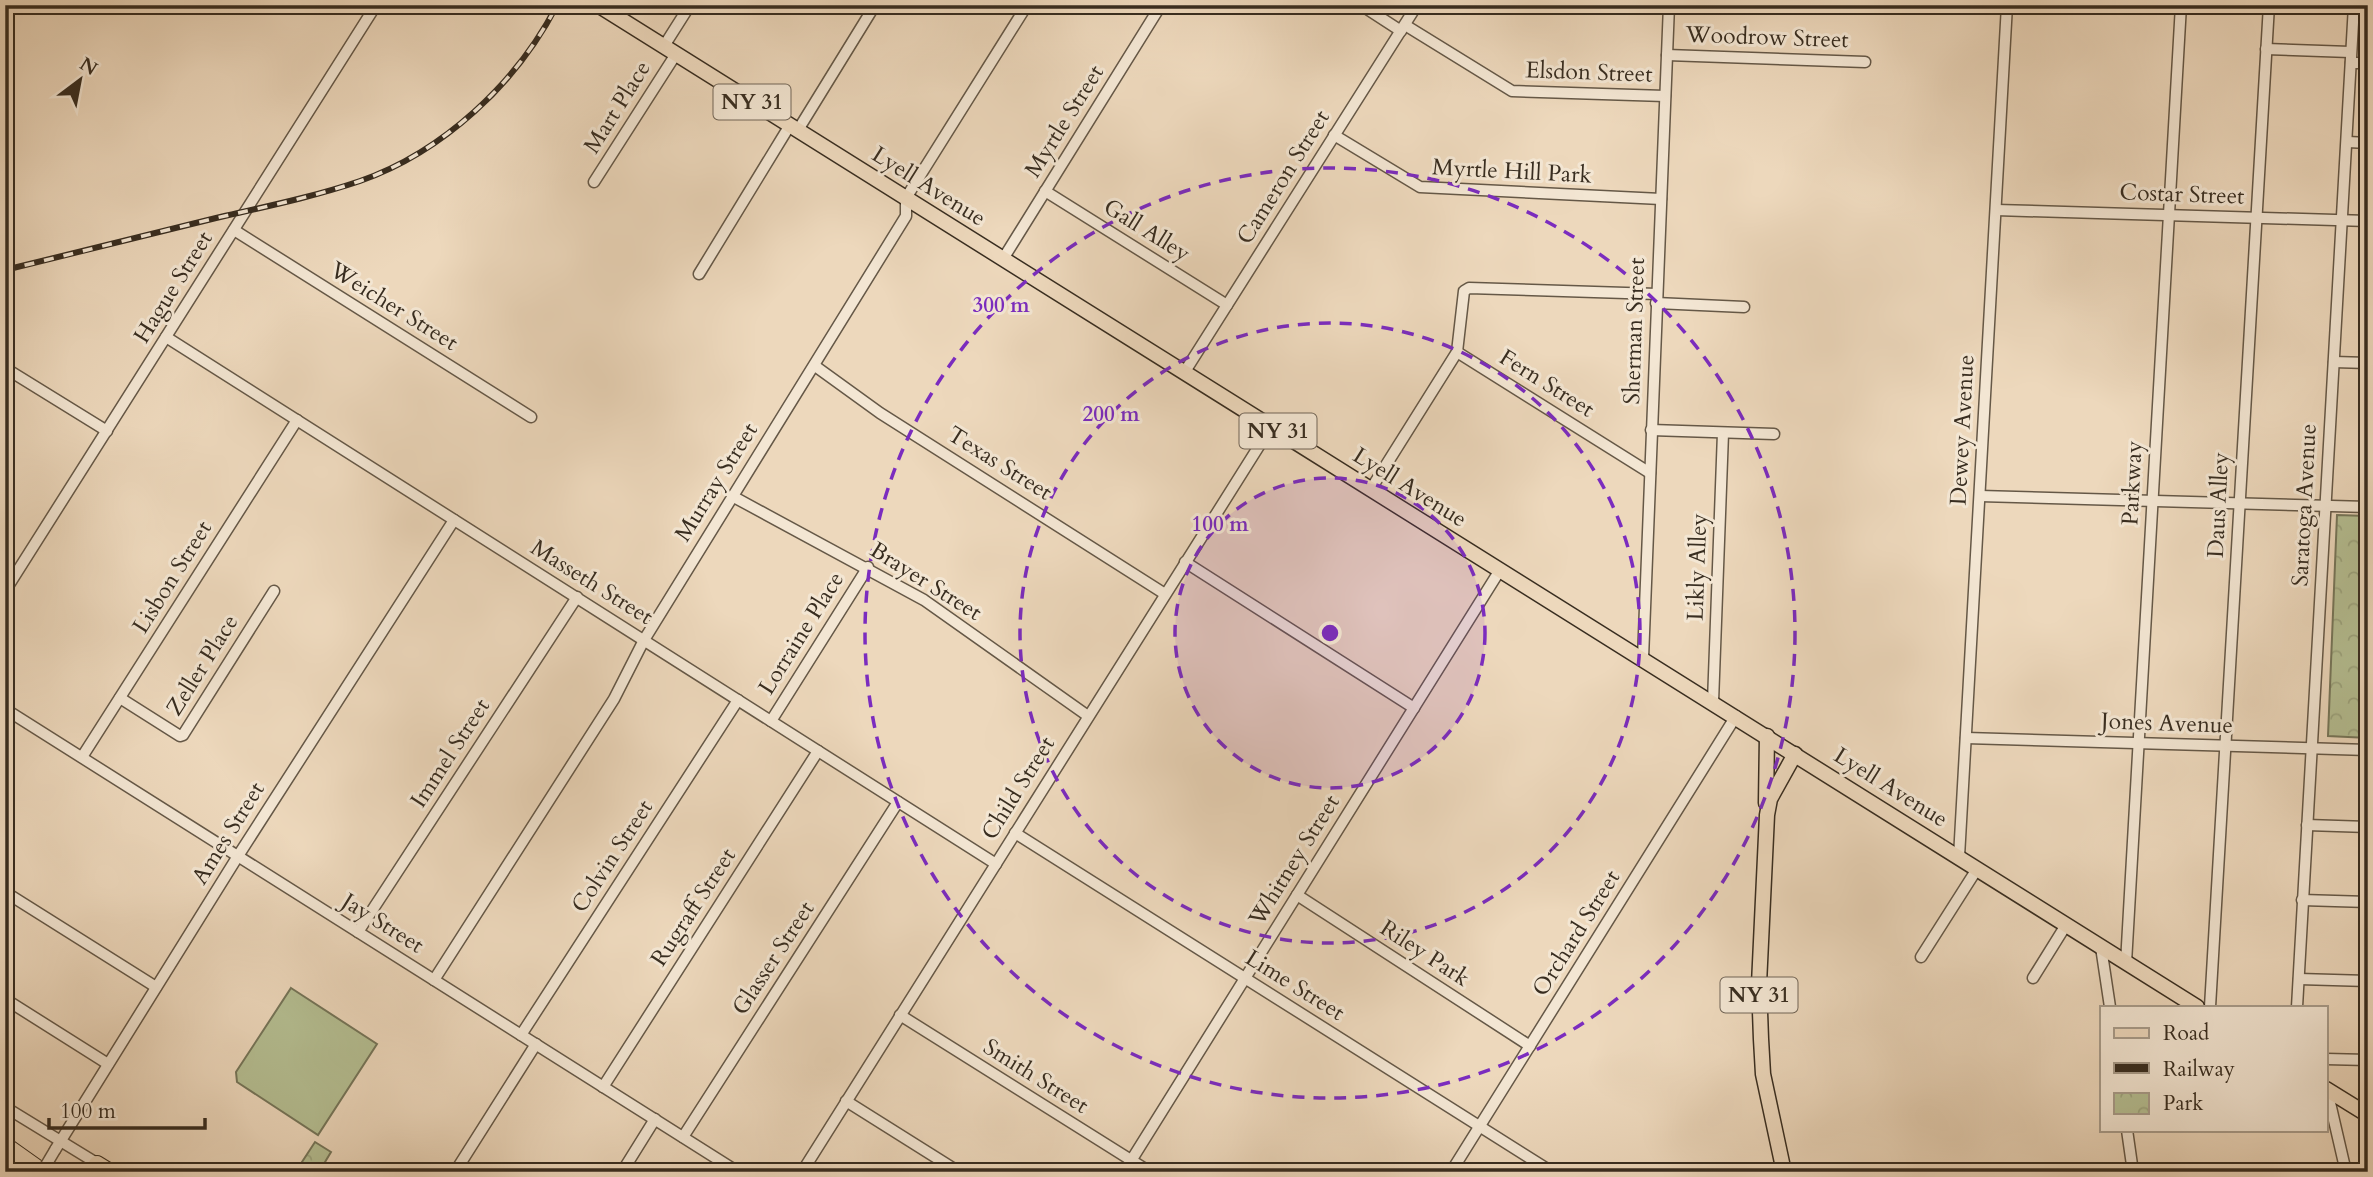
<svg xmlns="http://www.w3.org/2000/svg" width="2373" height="1177" viewBox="0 0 2373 1177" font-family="Cardo,serif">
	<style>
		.grass { fill: #b5bf93; stroke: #76765a; stroke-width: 2 }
		.park { fill: url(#park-crowns); stroke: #76765a; stroke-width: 2 }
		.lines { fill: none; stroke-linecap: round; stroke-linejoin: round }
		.minor-casing { stroke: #655847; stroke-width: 13 }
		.major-casing { stroke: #382d20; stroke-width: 17 }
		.highway-casing { stroke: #382d20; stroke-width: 18 }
		.minor { stroke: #f3e6d3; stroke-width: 10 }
		.major { stroke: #edd8bc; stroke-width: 14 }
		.highway { stroke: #edd8bc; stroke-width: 16 }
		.rail-casing { stroke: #382d20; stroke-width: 6 }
		.rail { stroke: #f3e6d3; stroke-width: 3.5; stroke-dasharray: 10; stroke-linecap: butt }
		.minor-bridge-casing { stroke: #655847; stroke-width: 13; stroke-linecap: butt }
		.minor-bridge { stroke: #f3e6d3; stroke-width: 10 }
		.ring { fill: none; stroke: #7b2cbf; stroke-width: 3.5; stroke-dasharray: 12 9 }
		.labels { text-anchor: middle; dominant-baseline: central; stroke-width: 6; stroke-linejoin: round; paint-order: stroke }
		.shield { fill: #f3e6d3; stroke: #706456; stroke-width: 2 }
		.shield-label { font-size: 21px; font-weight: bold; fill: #382d20 }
		.street-label { font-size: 23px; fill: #382d20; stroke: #f3e6d3 }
		.centre { fill: #7b2cbf; stroke: #f3e6d3; stroke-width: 3.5 }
		.ring-label { font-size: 21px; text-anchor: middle; font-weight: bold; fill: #7b2cbf; stroke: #f3e6d3; stroke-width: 6; stroke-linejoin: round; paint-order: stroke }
	</style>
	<defs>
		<pattern id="park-crowns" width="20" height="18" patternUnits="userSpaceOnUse" patternTransform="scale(1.75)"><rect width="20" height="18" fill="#b5bf93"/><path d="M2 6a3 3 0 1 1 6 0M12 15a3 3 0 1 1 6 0" fill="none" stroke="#9ca47e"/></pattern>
	</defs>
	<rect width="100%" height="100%" fill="#edd8bc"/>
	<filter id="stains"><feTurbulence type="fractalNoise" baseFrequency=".00286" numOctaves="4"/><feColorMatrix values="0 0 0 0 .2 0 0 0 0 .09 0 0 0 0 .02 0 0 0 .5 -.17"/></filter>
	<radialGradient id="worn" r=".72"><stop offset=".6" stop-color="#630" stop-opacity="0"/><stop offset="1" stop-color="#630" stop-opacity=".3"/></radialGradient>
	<path class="grass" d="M291 988 377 1044 318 1135 237 1082 236 1072Z"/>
	<g class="park">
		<path d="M2337 515 2368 516V738L2328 736Z"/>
		<path d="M315 1142 331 1152 319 1172H310L300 1165Z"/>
	</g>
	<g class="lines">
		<g class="minor-casing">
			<g id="minor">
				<path d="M1361 5 1401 31"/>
				<path d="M1405 25 1512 91 1665 96"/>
				<path d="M664 46 690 5"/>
				<path d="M2266 49 2350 52"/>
				<path d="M1667 55 1865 62"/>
				<path d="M2351 63H2368"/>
				<path d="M798 130 875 5"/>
				<path d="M1334 135 1420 187 1661 199"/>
				<path d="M2348 142 2368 143"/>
				<path d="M594 182 676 54"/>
				<path d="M1045 191 1227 305"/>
				<path d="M1996 210 2368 221"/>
				<path d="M234 230 531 417"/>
				<path d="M1003 259 1161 5"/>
				<path d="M699 274 790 125"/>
				<path d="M1656 303 1744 307"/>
				<path d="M166 337 996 864"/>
				<path d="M1457 352 1650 473"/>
				<path d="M2334 362 2368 363"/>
				<path d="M815 366 880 413 1165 594"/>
				<path d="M5 368 107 431"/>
				<path d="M1184 373 1417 5"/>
				<path d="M1651 430 1774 434"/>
				<path d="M1371 489 1457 352 1464 291 1469 288 1657 294"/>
				<path d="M732 496 924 600 1088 716"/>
				<path d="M1980 496 2368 507"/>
				<path d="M1185 562 1414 708"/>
				<path d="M5 591 376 5"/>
				<path d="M1643 658 1669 5"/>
				<path d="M120 698 180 736 183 735 274 591"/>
				<path d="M1713 702 1723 433"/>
				<path d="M5 709 738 1172"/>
				<path d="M771 721 868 567"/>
				<path d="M1966 738 2368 750"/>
				<path d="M82 757 297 420"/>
				<path d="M2307 825 2368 827"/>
				<path d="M1015 833 1552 1172"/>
				<path d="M1959 857 2007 5"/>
				<path d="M5 892 156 987"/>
				<path d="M1297 895 1530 1046"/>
				<path d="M2302 900 2368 902"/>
				<path d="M358 932 577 597"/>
				<path d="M2101 947 2110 1007"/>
				<path d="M1921 957 1977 869"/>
				<path d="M2126 963 2181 5"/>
				<path d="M2033 978 2066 925"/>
				<path d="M2299 979 2368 981"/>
				<path d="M434 980 614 699 644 640 906 216V198L1027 5"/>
				<path d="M5 999 108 1064"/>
				<path d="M2210 1007 2269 5"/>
				<path d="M2297 1007 2354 5"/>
				<path d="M900 1015 1150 1172"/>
				<path d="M521 1035 738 700"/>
				<path d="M2326 1059 2368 1060"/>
				<path d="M603 1087 818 751"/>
				<path d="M2327 1090 2346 1172"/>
				<path d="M846 1101 959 1172"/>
				<path d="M5 1107 103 1167"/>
				<path d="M2127 1130 2133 1172"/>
				<path d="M683 1137 898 802"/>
				<path d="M55 1150 238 856 454 520"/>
				<path d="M455 1172 536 1044"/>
				<path d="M622 1172 655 1119"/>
				<path d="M802 1172 1271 427"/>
				<path d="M1124 1172 1500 570"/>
				<path d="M1451 1172 1736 716"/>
			</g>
		</g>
		<g class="major-casing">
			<g id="major">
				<path d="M598 5 2197 1007"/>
				<path d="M1766 803 1767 736"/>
				<path d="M2326 1089 2368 1115"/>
				<path d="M1784 1172 1763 1074 1761 1039 1759 984 1767 815 1770 799 1795 754"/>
			</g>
		</g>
		<g class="highway-casing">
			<g id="highway">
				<path d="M5 1145 43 1172"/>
				<path d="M97 1164 110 1172"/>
			</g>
		</g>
		<use href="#minor" class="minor"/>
		<use href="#major" class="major"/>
		<use href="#highway" class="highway"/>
		<g class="rail-casing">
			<path id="rail" d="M5 270C76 253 146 235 216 218 264 207 313 197 360 181 443 152 517 83 557 5"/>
		</g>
		<use href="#rail" class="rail"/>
		<g class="minor-bridge-casing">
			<path id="minor-bridge" d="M42 1172 55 1150"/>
		</g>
		<use href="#minor-bridge" class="minor-bridge"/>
	</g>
	<circle cx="1330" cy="633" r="155" fill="#7b2cbf" fill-opacity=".12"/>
	<g class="ring">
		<circle cx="1330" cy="633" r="155"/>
		<circle cx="1330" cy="633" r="310"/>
		<circle cx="1330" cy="633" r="465"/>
	</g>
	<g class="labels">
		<g class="shield">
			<rect x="713.5" y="84.5" width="77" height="35" rx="5"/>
			<rect x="1239.5" y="413.5" width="77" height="35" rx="5"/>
			<rect x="1720.5" y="977.5" width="77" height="35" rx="5"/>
		</g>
		<g class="shield-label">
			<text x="752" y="102">NY 31</text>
			<text x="1278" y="431">NY 31</text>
			<text x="1759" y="995">NY 31</text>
		</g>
		<g class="street-label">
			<text transform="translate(1767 37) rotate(2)">Woodrow Street</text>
			<text transform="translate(1589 72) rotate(2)">Elsdon Street</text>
			<text transform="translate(617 107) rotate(-58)">Mart Place</text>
			<text transform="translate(1064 121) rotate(-58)">Myrtle Street</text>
			<text transform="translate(1512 171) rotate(3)">Myrtle Hill Park</text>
			<text transform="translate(1283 177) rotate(-58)">Cameron Street</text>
			<text transform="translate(929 186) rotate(32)">Lyell Avenue</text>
			<text transform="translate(2182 194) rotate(2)">Costar Street</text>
			<text transform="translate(1147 230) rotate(32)">Gall Alley</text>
			<text transform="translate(173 287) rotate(-58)">Hague Street</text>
			<text transform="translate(394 306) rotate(32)">Weicher Street</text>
			<text transform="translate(1634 331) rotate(-88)">Sherman Street</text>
			<text transform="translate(1547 383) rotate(32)">Fern Street</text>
			<text transform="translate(1962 430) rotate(-87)">Dewey Avenue</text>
			<text transform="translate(1000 463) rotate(32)">Texas Street</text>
			<text transform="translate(716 482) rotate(-58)">Murray Street</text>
			<text transform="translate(2132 483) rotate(-87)">Parkway</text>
			<text transform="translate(1410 487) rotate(32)">Lyell Avenue</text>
			<text transform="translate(2218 505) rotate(-87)">Daus Alley</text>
			<text transform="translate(2304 505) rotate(-87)">Saratoga Avenue</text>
			<text transform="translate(1697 567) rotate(-88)">Likly Alley</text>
			<text transform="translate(172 577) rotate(-58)">Lisbon Street</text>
			<text transform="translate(926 581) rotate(32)">Brayer Street</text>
			<text transform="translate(592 582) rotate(32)">Masseth Street</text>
			<text transform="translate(801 633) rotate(-58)">Lorraine Place</text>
			<text transform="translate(202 665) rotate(-58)">Zeller Place</text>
			<text transform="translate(2167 723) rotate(2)">Jones Avenue</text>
			<text transform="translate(450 753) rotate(-57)">Immel Street</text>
			<text transform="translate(1891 787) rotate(32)">Lyell Avenue</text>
			<text transform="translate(1018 788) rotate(-58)">Child Street</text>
			<text transform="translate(228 833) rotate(-58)">Ames Street</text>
			<text transform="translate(612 856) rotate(-57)">Colvin Street</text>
			<text transform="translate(1294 860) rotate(-58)">Whitney Street</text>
			<text transform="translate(693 907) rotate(-57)">Rugraff Street</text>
			<text transform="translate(383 923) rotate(32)">Jay Street</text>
			<text transform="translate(1576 933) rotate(-58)">Orchard Street</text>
			<text transform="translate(1425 953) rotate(33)">Riley Park</text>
			<text transform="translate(773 958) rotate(-57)">Glasser Street</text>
			<text transform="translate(1295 985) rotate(32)">Lime Street</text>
			<text transform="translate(1036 1076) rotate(32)">Smith Street</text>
		</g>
	</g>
	<circle cx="1330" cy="633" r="10" class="centre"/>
	<g class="ring-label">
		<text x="1001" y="312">300 m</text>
		<text x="1111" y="421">200 m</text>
		<text x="1220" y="531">100 m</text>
	</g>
	<rect width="2373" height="1177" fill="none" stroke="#edd8bc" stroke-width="28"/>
	<rect x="7" y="7" width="2359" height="1163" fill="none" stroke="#382d20" stroke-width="3.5"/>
	<rect x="14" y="14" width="2345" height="1149" fill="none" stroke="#382d20" stroke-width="2"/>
	<rect x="2100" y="1006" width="228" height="126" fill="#f3e6d3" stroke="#a89c8b" stroke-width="2"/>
	<rect x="2114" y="1028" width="35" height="10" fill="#edd8bc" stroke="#a89c8b" stroke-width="2"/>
	<text x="2163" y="1040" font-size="21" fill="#382d20">Road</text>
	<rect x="2114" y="1063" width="35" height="10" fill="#382d20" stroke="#a89c8b" stroke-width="2"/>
	<text x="2163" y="1076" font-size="21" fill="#382d20">Railway</text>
	<rect x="2114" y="1093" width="35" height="21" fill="url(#park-crowns)" stroke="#a89c8b" stroke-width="2"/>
	<text x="2163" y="1110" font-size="21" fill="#382d20">Park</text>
	<g transform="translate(80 80) rotate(32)" stroke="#f3e6d3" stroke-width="5" paint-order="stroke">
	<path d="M0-5L12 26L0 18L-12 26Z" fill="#382d20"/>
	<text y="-10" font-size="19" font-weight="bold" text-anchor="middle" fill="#382d20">N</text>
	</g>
	<path d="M49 1118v10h156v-10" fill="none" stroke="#382d20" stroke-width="3.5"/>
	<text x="60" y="1118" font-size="21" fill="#382d20" stroke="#f3e6d3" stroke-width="5" paint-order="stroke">100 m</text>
	<rect width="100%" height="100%" filter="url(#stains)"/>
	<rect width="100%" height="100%" fill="url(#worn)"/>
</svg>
